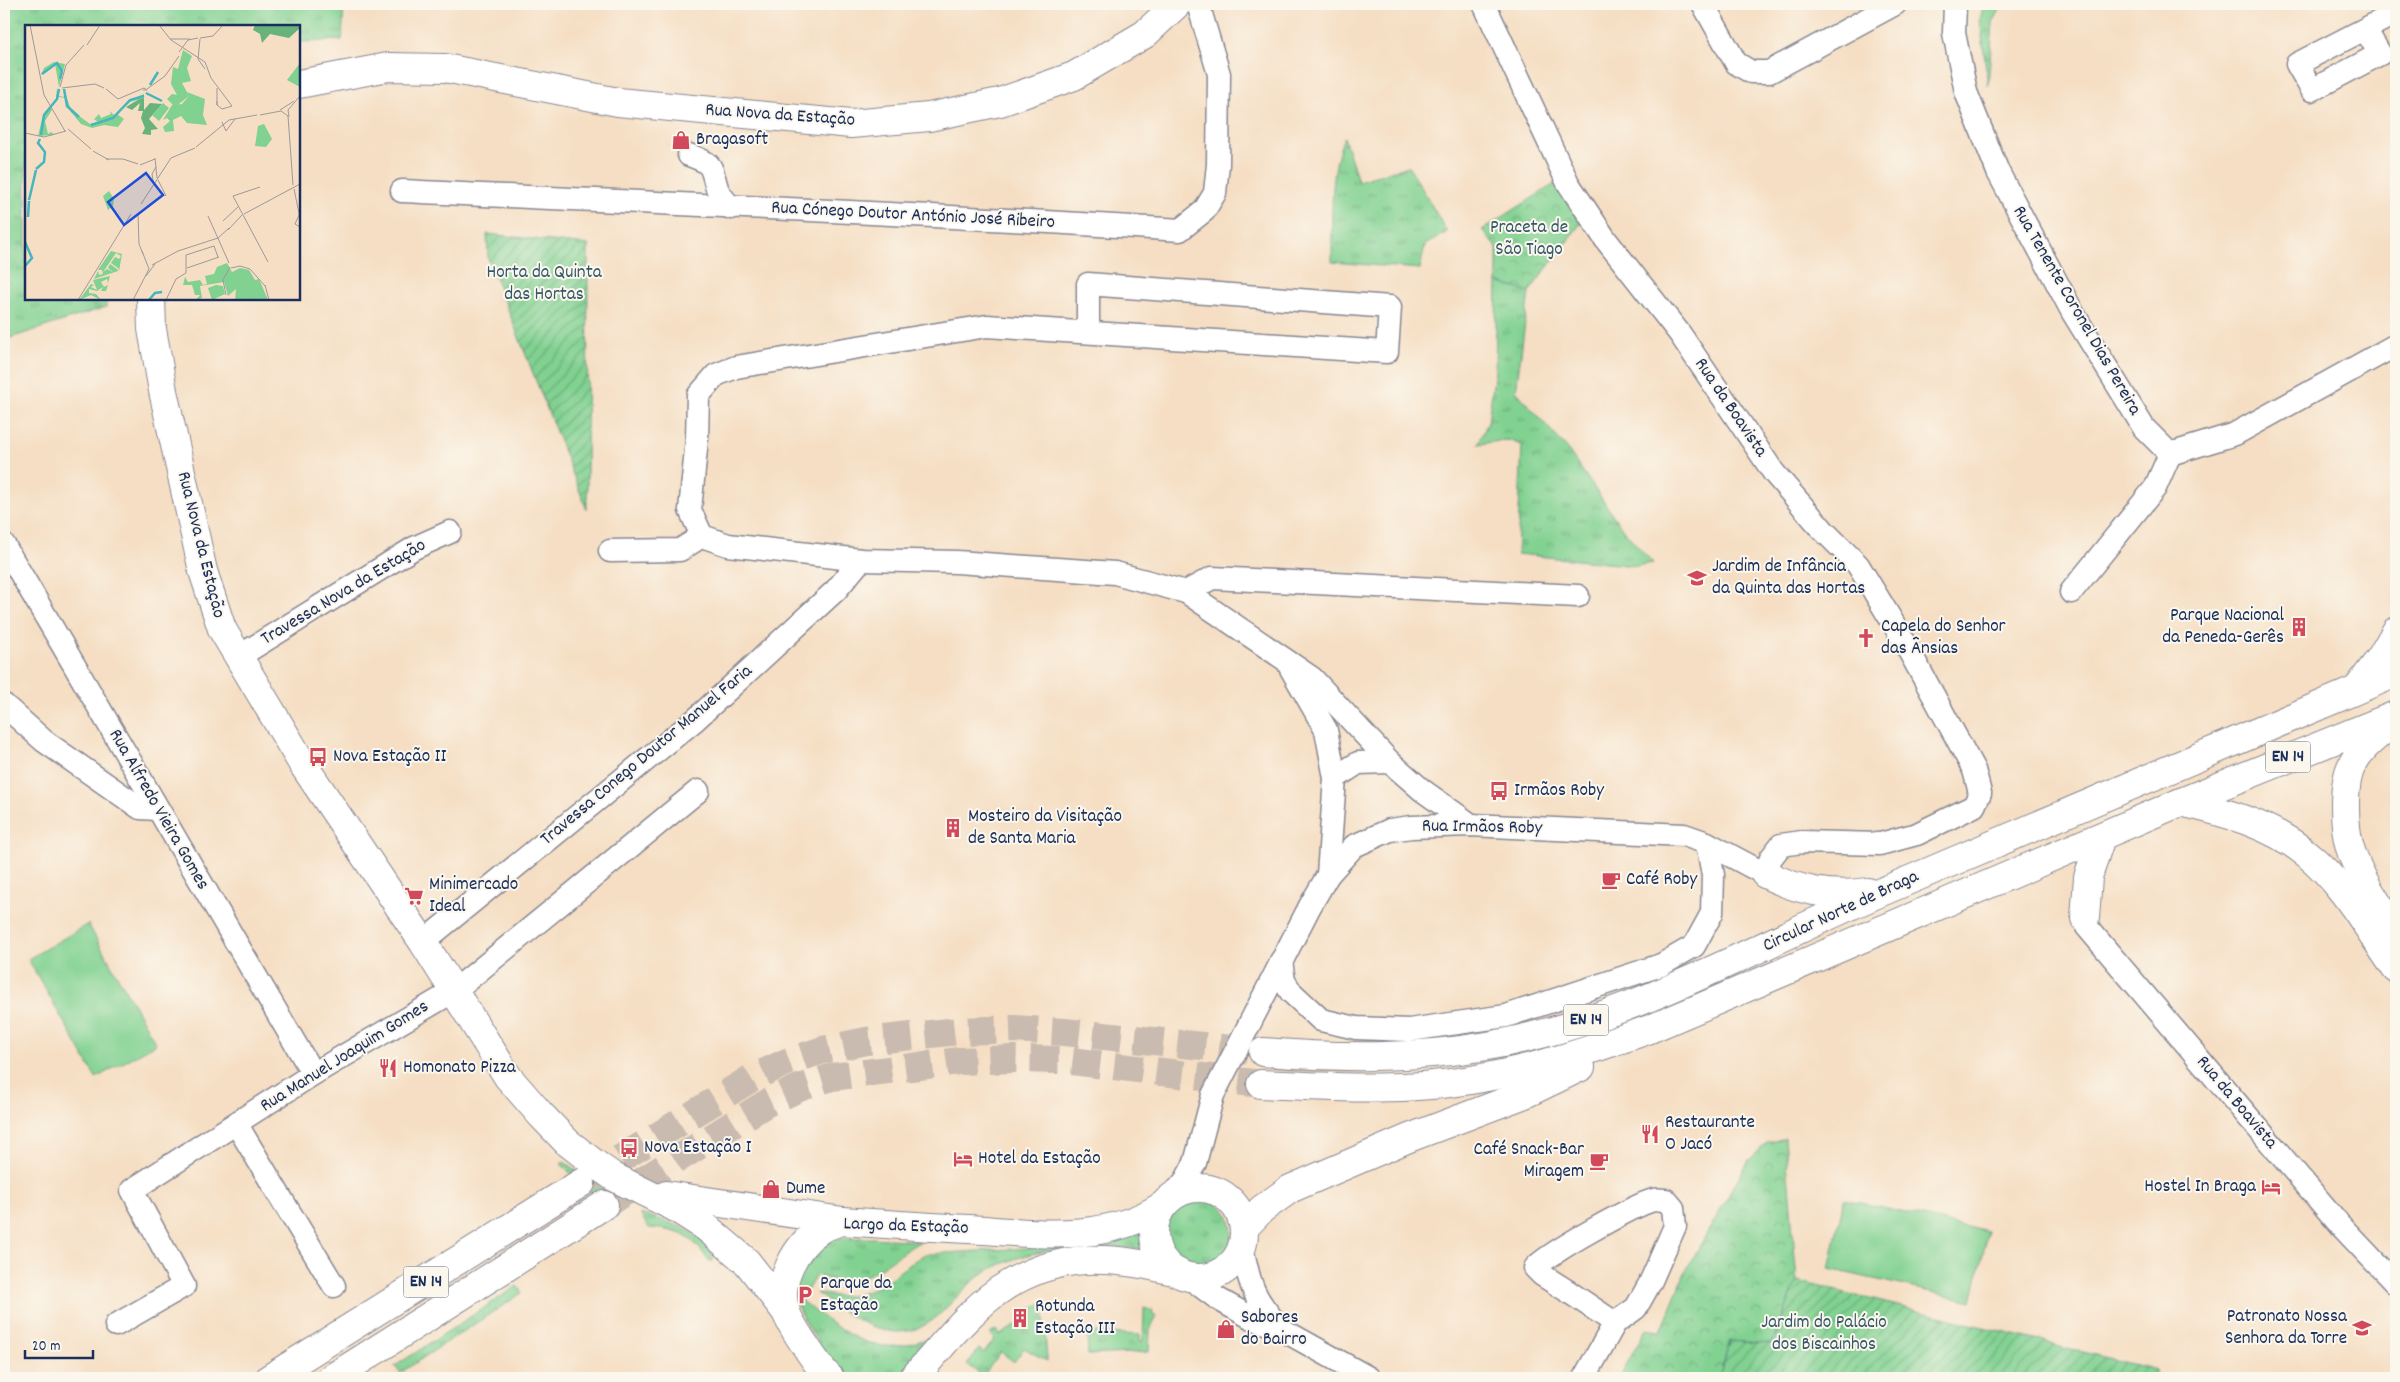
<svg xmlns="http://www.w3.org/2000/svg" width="2400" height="1382" viewBox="0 0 2400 1382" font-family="Dekko,sans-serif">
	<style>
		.grass { fill: url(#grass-tufts); stroke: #4e8078 }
		.park { fill: url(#park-crowns); stroke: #4e8078 }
		.garden { fill: url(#garden-furrows); stroke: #4e8078 }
		.pitch { fill: #81d191; stroke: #4e8078 }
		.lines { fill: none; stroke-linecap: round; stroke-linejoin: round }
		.trunk-tunnel { stroke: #c9bbaf; stroke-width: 28; stroke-dasharray: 28 14; stroke-linecap: butt }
		.minor-casing { stroke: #888690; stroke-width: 25 }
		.tertiary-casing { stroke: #888690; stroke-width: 30 }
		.secondary-casing { stroke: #888690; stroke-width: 30 }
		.trunk-casing { stroke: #888690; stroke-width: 30 }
		.minor { stroke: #fff; stroke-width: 22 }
		.tertiary { stroke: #fff; stroke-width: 28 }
		.secondary { stroke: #fff; stroke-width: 28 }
		.trunk { stroke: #fff; stroke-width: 28 }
		.labels { text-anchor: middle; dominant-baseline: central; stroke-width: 4; stroke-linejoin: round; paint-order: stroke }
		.shield { fill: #fbf7ec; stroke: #5e6b89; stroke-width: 1 }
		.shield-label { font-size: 18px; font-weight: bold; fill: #1b2f5e }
		.street-label { font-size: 19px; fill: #1b2f5e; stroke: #fbf7ec }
		.poi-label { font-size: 19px; fill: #1b2f5e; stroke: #fbf7ec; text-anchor: start }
		.park-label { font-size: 19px; fill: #34586b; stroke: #fbf7ec }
		.inset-river { fill: none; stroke: #45b5bf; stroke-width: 2.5 }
		.inset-road { fill: none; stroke: #9e989b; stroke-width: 1 }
		.view { fill: #1d4ed8; fill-opacity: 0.15; stroke: #1d4ed8; stroke-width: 2.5 }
		.inset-edge { fill: none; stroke: #1b2f5e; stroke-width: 2.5 }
	</style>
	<defs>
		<pattern id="grass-tufts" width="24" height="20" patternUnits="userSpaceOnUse" patternTransform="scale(1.25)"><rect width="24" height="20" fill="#81d191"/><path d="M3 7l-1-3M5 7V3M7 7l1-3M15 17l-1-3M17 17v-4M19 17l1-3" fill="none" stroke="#69aa7a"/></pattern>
		<pattern id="park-crowns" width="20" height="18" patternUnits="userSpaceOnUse" patternTransform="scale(1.25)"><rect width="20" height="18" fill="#81d191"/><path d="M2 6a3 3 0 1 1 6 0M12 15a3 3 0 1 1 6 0" fill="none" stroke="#69aa7a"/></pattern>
		<pattern id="garden-furrows" width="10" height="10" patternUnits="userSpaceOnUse" patternTransform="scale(1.25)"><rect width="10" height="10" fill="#81d191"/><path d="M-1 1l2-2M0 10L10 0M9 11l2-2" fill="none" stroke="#69aa7a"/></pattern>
	</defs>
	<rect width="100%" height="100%" fill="#fbf7ec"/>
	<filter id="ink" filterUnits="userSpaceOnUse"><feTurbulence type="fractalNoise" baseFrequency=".02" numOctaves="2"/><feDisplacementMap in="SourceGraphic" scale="10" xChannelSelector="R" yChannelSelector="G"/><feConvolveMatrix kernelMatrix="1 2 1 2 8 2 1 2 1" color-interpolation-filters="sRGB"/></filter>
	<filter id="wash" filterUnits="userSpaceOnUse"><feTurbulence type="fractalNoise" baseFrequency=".0096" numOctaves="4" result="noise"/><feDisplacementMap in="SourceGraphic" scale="20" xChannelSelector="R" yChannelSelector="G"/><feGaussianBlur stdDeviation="1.12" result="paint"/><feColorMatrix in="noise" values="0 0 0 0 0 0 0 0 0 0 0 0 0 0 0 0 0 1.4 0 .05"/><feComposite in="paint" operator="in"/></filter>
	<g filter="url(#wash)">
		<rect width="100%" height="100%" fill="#f5dec3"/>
		<g class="grass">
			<path d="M4 4H344L342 40 299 42V26H26V299H106V307L4 340Z"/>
			<path d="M1984 4H2003L1993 23 1988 86 1980 19Z"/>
			<path d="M1344 137 1358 181 1409 166 1447 232 1425 245 1420 269 1332 262C1333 221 1328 176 1344 137Z"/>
			<path d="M1497 282 1529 292 1516 391 1568 450 1624 531 1653 563 1636 566 1517 554 1522 445 1507 440 1478 444 1488 422 1495 370Z"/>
			<path d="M564 1162 625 1204 617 1217 561 1164Z"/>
			<circle cx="1197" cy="1232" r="35"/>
			<path d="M640 1214C664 1220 710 1232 713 1261H709C691 1235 680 1230 649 1228Z"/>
			<path d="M1140 1229 1144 1232 1145 1246 1142 1249C1093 1244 1033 1246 989 1270 970 1280 957 1298 941 1313 898 1354 854 1319 816 1293 852 1300 870 1295 899 1272 909 1265 917 1257 929 1254L1110 1243Z"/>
			<path d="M833 1238H872L921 1241C884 1261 863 1294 816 1275L801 1301C828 1320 859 1349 895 1346 907 1345 919 1341 930 1338 920 1350 910 1368 897 1376 888 1381 851 1380 844 1375 834 1367 799 1316 797 1304 794 1295 796 1283 796 1273L821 1244Z"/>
			<path d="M517 1286 522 1293 400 1373 395 1366Z"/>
			<path d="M1043 1302 1047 1361 1024 1348 1014 1362 1001 1352 983 1376 967 1364 979 1349 984 1353 995 1339 990 1334 996 1330 1000 1335 1028 1318 1025 1312Z"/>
			<path d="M1144 1308 1153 1311 1152 1314 1157 1317 1150 1329 1149 1352 1088 1355 1087 1332 1140 1335V1341H1143Z"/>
		</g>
		<g class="park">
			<path d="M1556 183 1581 223 1529 292 1497 282V248L1482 230Z"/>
			<path d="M1785 1138 1797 1281 1772 1344 1730 1341 1719 1378H1619L1646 1329 1661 1331 1686 1270 1749 1160 1767 1143Z"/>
		</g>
		<g class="garden">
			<path d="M487 234 588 245 587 510 488 259Z"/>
			<path d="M1797 1281 2156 1370 2155 1378H1719L1730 1341 1772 1344Z"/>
		</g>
		<g class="pitch">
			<path d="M88 924 156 1044 96 1078 28 959Z"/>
			<path d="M1844 1199 1988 1232 1972 1301 1829 1269Z"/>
		</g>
	</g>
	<g filter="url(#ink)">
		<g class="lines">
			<g class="trunk-tunnel">
				<path d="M584 1181 752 1078 787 1062 823 1050 866 1041 959 1031 1014 1029 1064 1032 1262 1052"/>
				<path d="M604 1205 767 1103 799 1088 832 1077 959 1061 1013 1059 1063 1060 1261 1084"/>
			</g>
			<g class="minor-casing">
				<g id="minor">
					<path d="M1703 4 1736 63 1751 72H1769L1895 4"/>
					<path d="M1955 4 1954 33 1966 92 1998 172 2073 313 2144 428 2170 454 2235 434 2396 345"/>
					<path d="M2365 29 2380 54 2312 90 2297 64 2396 13"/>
					<path d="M689 155C714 164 710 165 717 188 719 195 727 202 731 208"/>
					<path d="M402 191C661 204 921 213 1180 230L1204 211 1215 193 1218 164 1219 74 1198 4"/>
					<path d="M1088 331V284L1390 307 1387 352 987 326 736 367 716 375 698 396 697 439 690 510 702 536 728 545 861 560 957 562 1115 573 1186 592 1312 678 1390 762 1422 790 1471 825"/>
					<path d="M4 545 313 1074"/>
					<path d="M610 551 680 550 702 536"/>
					<path d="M1186 592 1212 578 1578 596"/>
					<path d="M2071 592 2155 488 2170 454"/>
					<path d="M238 657 414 548 450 532"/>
					<path d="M1290 667 1326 730 1335 778 1328 875"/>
					<path d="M4 705 44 741 140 808 157 809"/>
					<path d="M1335 778 1358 763 1390 762"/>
					<path d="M2085 918 2087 927 2341 1226 2396 1284"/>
					<path d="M423 942 695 720 836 590 861 560"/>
					<path d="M1281 961 1284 981 1291 992 1321 1020 1356 1028 1409 1030 1506 1016 1661 965 1694 946 1712 913 1713 875 1707 843"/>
					<path d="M237 1125 334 1286"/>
					<path d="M1174 1194 1185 1181 1195 1163 1213 1095 1310 906 1328 875 1354 846 1390 830 1411 827 1471 825 1684 835 1707 843 1765 874 1771 858 1781 845 1802 842 1880 844 1917 834 1974 806 1980 793 1974 770 1901 636 1858 565 1823 530 1774 473 1680 334 1606 240 1568 183 1484 4"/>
					<path d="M1242 1247C1249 1282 1253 1299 1279 1326"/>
					<path d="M1187 1276 1218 1299 1250 1317 1281 1329 1369 1378"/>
					<path d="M116 1325 184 1286 132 1190 313 1074 454 991 698 791"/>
					<path d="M1584 1378 1615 1323 1636 1308 1650 1283 1675 1226 1673 1208 1666 1200C1662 1200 1658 1199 1654 1200 1636 1204 1545 1255 1535 1268L1542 1275 1569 1292 1615 1323"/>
				</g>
			</g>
			<g class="tertiary-casing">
				<g id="tertiary">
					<path d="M299 84 388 67 445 68 618 102 851 124 929 117 971 108 1000 102 1074 76 1145 34 1177 4"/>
					<path d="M151 299 152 329 163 391 203 571 222 629 302 763 423 942 508 1077 541 1115 567 1142 594 1163 614 1177 674 1207 707 1228 747 1262 786 1312"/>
					<path d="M666 1195 843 1221"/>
				</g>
			</g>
			<g class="secondary-casing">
				<g id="secondary">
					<circle cx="1199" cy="1233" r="45"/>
					<path d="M830 1378C819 1368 791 1326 786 1312 775 1282 796 1245 821 1229 828 1225 836 1223 843 1221 885 1224 927 1227 969 1229 1033 1233 1105 1244 1162 1206"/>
					<path d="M913 1378C939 1350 967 1313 998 1291 1056 1251 1112 1255 1177 1272"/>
				</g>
			</g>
			<g class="trunk-casing">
				<g id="trunk">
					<path d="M2358 688 2381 657 2396 631"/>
					<path d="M2392 723C2377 736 2361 747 2352 765 2342 784 2344 828 2350 848 2359 876 2378 906 2396 929"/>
					<path d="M2181 802C2225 812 2272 825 2307 854 2344 884 2369 931 2396 969"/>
					<path d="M1765 874C1799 891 1830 897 1868 892"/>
					<path d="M2085 918 2088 877 2101 837"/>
					<path d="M1263 1052C1338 1058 1412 1059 1487 1046 1632 1021 1760 943 1893 887 2061 815 2229 745 2396 673"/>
					<path d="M1261 1084C1331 1087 1402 1092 1471 1080 1532 1070 1591 1050 1650 1029L2181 802 2396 715"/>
					<path d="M1244 1228 1262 1209 1290 1189 1409 1138 1525 1094 1581 1067"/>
					<path d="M270 1378 581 1183"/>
					<path d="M332 1378 604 1205"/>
				</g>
			</g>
			<use href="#minor" class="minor"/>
			<use href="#tertiary" class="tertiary"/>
			<use href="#secondary" class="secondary"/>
			<use href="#trunk" class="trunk"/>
		</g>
	</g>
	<defs>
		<g id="shop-bare" transform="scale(1.5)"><path d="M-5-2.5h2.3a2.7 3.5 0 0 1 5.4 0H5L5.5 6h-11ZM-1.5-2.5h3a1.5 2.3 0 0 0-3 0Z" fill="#d1495b" stroke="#fbf7ec" stroke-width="2.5" paint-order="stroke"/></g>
		<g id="school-bare" transform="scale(1.5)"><path d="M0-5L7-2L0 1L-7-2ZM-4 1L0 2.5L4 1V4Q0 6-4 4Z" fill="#d1495b" stroke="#fbf7ec" stroke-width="2.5" paint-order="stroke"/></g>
		<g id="building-bare" transform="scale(1.5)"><path d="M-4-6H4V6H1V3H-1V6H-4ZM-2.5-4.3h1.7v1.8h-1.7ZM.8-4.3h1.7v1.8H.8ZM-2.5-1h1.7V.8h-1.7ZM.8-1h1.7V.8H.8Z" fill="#d1495b" stroke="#fbf7ec" stroke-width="2.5" paint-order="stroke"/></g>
		<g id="church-bare" transform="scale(1.5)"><path d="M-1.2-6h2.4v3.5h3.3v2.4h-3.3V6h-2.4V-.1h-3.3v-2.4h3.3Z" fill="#d1495b" stroke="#fbf7ec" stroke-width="2.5" paint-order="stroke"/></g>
		<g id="bus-bare" transform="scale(1.5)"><path d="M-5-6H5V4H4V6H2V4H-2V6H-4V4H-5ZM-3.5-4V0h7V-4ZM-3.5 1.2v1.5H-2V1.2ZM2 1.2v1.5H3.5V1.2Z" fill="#d1495b" stroke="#fbf7ec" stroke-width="2.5" paint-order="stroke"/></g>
		<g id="cafe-bare" transform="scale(1.5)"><path d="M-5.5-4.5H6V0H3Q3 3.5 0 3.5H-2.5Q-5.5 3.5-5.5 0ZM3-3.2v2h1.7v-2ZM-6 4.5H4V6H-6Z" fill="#d1495b" stroke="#fbf7ec" stroke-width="2.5" paint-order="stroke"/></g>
		<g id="supermarket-bare" transform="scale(1.5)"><path d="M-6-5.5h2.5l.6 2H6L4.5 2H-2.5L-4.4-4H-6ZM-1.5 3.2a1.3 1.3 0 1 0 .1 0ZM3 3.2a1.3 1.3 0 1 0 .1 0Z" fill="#d1495b" stroke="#fbf7ec" stroke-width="2.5" paint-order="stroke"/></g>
		<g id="restaurant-bare" transform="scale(1.5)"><path d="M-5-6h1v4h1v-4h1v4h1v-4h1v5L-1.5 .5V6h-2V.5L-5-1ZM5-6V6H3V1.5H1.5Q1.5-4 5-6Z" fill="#d1495b" stroke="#fbf7ec" stroke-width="2.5" paint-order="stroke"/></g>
		<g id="hotel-bare" transform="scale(1.5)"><path d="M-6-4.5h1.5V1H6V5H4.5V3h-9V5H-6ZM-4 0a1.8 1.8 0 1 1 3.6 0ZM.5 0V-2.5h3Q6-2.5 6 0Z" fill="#d1495b" stroke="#fbf7ec" stroke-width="2.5" paint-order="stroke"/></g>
		<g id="parking-bare" transform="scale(1.5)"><path d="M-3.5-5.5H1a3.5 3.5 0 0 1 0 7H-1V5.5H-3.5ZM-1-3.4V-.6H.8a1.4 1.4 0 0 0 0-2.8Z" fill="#d1495b" stroke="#fbf7ec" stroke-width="2.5" paint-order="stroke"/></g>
	</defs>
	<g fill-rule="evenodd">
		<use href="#shop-bare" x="681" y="140"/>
		<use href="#school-bare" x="1697" y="578"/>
		<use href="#building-bare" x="2299" y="627"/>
		<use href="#church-bare" x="1866" y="638"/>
		<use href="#bus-bare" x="318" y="757"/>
		<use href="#bus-bare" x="1499" y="791"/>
		<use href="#building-bare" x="953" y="828"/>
		<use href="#cafe-bare" x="1611" y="880"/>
		<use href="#supermarket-bare" x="414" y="896"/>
		<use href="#restaurant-bare" x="388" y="1068"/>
		<use href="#restaurant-bare" x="1650" y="1134"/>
		<use href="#bus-bare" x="629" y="1148"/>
		<use href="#hotel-bare" x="963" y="1159"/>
		<use href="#cafe-bare" x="1599" y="1161"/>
		<use href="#hotel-bare" x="2271" y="1187"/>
		<use href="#shop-bare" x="771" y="1189"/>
		<use href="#parking-bare" x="805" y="1295"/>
		<use href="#building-bare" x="1020" y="1318"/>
		<use href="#school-bare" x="2362" y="1328"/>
		<use href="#shop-bare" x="1226" y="1329"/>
	</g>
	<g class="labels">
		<g class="shield">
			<rect x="2265.5" y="741.5" width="45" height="31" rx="4"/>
			<rect x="1563.5" y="1004.5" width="45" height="31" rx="4"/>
			<rect x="403.5" y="1266.5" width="45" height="31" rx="4"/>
		</g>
		<g class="shield-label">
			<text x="2288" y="757">EN 14</text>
			<text x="1586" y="1020">EN 14</text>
			<text x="426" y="1282">EN 14</text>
		</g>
		<g class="street-label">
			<text transform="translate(780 116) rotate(4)">Rua Nova da Estação</text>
			<text transform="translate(913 216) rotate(3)">Rua Cónego Doutor António José Ribeiro</text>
			<text transform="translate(2076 311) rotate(60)">Rua Tenente Coronel Dias Pereira</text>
			<text transform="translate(1730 408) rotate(56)">Rua da Boavista</text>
			<text transform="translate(200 545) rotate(76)">Rua Nova da Estação</text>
			<text transform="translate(344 593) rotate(-31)">Travessa Nova da Estação</text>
			<text transform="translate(647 756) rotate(-40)">Travessa Conego Doutor Manuel Faria</text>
			<text transform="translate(158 810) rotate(60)">Rua Alfredo Vieira Gomes</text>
			<text transform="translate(1482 828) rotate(1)">Rua Irmãos Roby</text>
			<text transform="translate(1841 912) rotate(-25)">Circular Norte de Braga</text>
			<text transform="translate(345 1057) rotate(-32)">Rua Manuel Joaquim Gomes</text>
			<text transform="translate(2236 1103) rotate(50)">Rua da Boavista</text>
			<text transform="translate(906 1227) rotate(2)">Largo da Estação</text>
		</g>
		<g class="poi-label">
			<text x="696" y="140">Bragasoft</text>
			<text x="1712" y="567">Jardim de Infância<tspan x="1712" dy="22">da Quinta das Hortas</tspan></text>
			<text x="2284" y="616" text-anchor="end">Parque Nacional<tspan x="2284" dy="22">da Peneda-Gerês</tspan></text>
			<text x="1881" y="627">Capela do Senhor<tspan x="1881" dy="22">das Ânsias</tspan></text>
			<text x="333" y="757">Nova Estação II</text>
			<text x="1514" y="791">Irmãos Roby</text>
			<text x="968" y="817">Mosteiro da Visitação<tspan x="968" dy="22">de Santa Maria</tspan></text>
			<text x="1626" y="880">Café Roby</text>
			<text x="429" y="885">Minimercado<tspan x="429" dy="22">Ideal</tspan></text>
			<text x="403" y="1068">Homonato Pizza</text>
			<text x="1665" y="1123">Restaurante<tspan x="1665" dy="22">O Jacó</tspan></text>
			<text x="644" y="1148">Nova Estação I</text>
			<text x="1584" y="1150" text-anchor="end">Café Snack-Bar<tspan x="1584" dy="22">Miragem</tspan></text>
			<text x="978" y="1159">Hotel da Estação</text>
			<text x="2256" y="1187" text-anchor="end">Hostel In Braga</text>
			<text x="786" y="1189">Dume</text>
			<text x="820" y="1284">Parque da<tspan x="820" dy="22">Estação</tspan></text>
			<text x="1035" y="1307">Rotunda<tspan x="1035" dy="22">Estação III</tspan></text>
			<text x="2347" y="1317" text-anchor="end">Patronato Nossa<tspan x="2347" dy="22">Senhora da Torre</tspan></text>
			<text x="1241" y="1318">Sabores<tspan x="1241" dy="22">do Bairro</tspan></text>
		</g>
		<g class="park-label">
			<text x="1529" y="228">Praceta de<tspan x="1529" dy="22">São Tiago</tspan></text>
			<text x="544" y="273">Horta da Quinta<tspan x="544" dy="22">das Hortas</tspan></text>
			<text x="1824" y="1323">Jardim do Palácio<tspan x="1824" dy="22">dos Biscainhos</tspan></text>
		</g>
	</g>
	<g transform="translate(25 25)">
		<rect width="275" height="275" fill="#f5dec3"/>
		<path d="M29 37 40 39 34 62 30 39 16 50 19 43ZM162 67 180 74 178 90 182 100 162 98 156 91 148 95 149 106 140 107 138 102 145 96 142 93 138 95 147 80 157 79 164 71ZM25 82 27 85 20 96 23 109 26 107 30 110 13 111 18 90ZM84 166 89 174 88 181 83 185 78 171ZM86 226 97 229 94 246 93 243 86 238 90 232 94 234 96 231 91 228 78 247 82 244 88 247 83 243 85 239 92 244 93 246 69 254 73 246 74 250 78 249 77 245H73ZM85 251 83 258 82 254 76 257 79 262 83 260 81 266H76L78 262 72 266 64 264V268L71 269 76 275 66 270 54 275 66 259 69 260 66 262 72 265 68 255Z" fill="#81d191"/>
		<path d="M230 0H275V3L264 13 245 9 237 18 235 9 228 5ZM116 73H119V85L125 78 137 79 124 94 133 104 126 105V110L117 109 120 103 116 93 118 86H113L115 78 107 85 101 82Z" fill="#68b37b"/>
		<path d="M239 99 247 114 241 122 230 121 233 101Z" fill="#81d191"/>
		<path d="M275 38V62L262 55ZM32 63 34 71 40 72 39 64 46 85 65 99 73 97 69 94 74 89 76 93 86 89 85 86 89 90 105 75 119 69V73L105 77 92 89 99 94 93 102 79 100 67 103 56 99 45 86 40 73 34 72 25 82 31 74ZM202 238 207 247 215 243 224 245 230 255 234 254 243 275H210L211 264 203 271 199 257 175 261 177 273 171 275 175 270H170L167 260H158L160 252 163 257 175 255 178 260 182 259 180 251 189 249 192 242Z" fill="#81d191"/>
		<path d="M158 25 167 31 162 43 166 56 157 58 164 71 150 82 142 74 147 69 152 70 146 59 148 42 153 44ZM138 78 144 83 134 96 127 90ZM191 260 198 261 200 269 187 275 183 263Z" fill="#81d191"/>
		<path class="inset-river" d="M17 49 32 38 37 46 35 54M125 60 133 47M39 64 42 81 54 92M121 68 137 76M66 100 88 93 105 75 119 71M16 110 19 90 32 74 34 64M11 144 19 137 20 127 13 118 15 114M4 175 11 145M3 192 4 176M0 217 7 233 0 241M124 275 130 268 137 267"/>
		<path class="inset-road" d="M5 0 19 70 40 106M134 0 146 15 180 37 186 53 207 81 197 84 192 80M175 13 188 11 198 0M145 14H165M175 14 173 34 180 44M62 20 75 0M154 27 163 15 173 13M35 62 41 40 59 20M37 63 70 59 79 63M192 63V80V76M81 64 93 74 119 63 122 65H118M122 64 140 51 154 31M255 85 269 76M235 90 256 86 263 91 268 160M264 92 263 85 275 71M197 97 201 106 210 94M43 104 66 124M0 108 19 112 41 106M171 122 204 95 232 90M68 126 84 135M130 133 132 153M81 134H98L113 139M115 140 130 134M133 155 141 171M129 160 127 149 131 142M235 162 208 171 243 237M269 164 275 193M116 179 146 133 170 123M113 189 114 219 118 229M219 189 275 159M274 190 270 199 275 202M183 191 204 238M198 196 214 181M203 205 217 190M127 240 153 226 193 213 204 203M162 243 194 232M206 243 215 241 225 244 240 261M121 251 130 239M240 260 244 275M201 270 198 255 205 242M53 275 106 189M108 275 124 244 117 226M141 275 151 254 161 248V230L189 221 193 232"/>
		<path class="view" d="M121 148 138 170 99 200 83 177Z"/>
		<rect width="275" height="275" class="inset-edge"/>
	</g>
	<rect width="2400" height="1382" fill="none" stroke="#fbf7ec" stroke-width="20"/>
	<path d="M25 1350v8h68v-8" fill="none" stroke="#1b2f5e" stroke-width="2.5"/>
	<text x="32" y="1350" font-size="15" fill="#1b2f5e" stroke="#fbf7ec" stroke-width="4" paint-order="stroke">20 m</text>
</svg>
